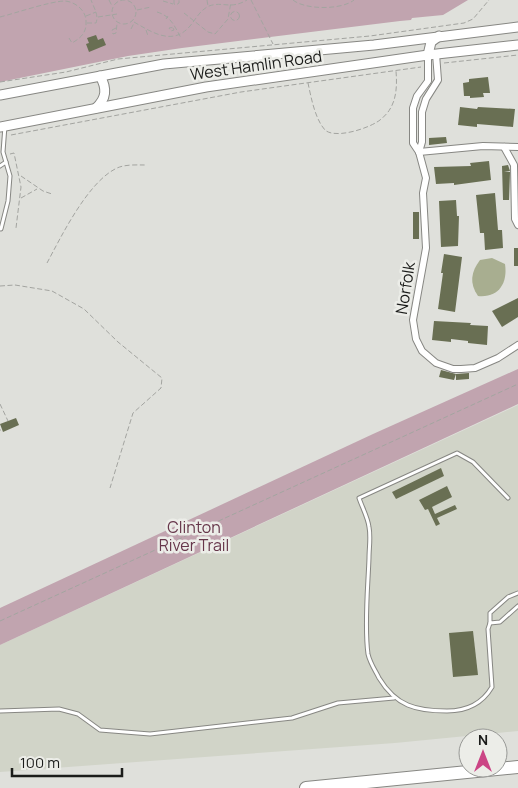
<svg xmlns="http://www.w3.org/2000/svg" width="518" height="788" viewBox="0 0 518 788" font-family="Manrope,sans-serif">
	<style>
		.built { fill: #d1d4c8 }
		.green { fill: #c1a4af }
		.water { fill: #a8ae90 }
		.building { fill: #696f53 }
		.lines { fill: none; stroke-linecap: round; stroke-linejoin: round }
		.service-casing { stroke: #878783; stroke-width: 5 }
		.minor-casing { stroke: #878783; stroke-width: 8 }
		.secondary-casing { stroke: #878783; stroke-width: 11 }
		.motorway-casing { stroke: #878783; stroke-width: 14 }
		.path { stroke: #a3a4a0; stroke-width: 1; stroke-dasharray: 5 2.5; stroke-linecap: butt }
		.service { stroke: #fff; stroke-width: 3 }
		.minor { stroke: #fff; stroke-width: 6 }
		.secondary { stroke: #fff; stroke-width: 9 }
		.motorway { stroke: #fff; stroke-width: 12 }
		.labels { text-anchor: middle; dominant-baseline: central; stroke-width: 5; stroke-linejoin: round; paint-order: stroke }
		.street-label { font-size: 16px; fill: #1b1c1a; stroke: #ecede8 }
		.park-label { font-size: 16px; fill: #66364a; stroke: #ecede8 }
	</style>
	<rect width="100%" height="100%" fill="#dfe0db"/>
	<path class="built" d="M518 405V731L395 743 0 772V645Z"/>
	<g class="green">
		<path d="M0 0H468L443 15 412 18 411 20 400 21 182 48 128 56 0 82Z"/>
		<path d="M518 369V404L0 645V608L373 434Z"/>
	</g>
	<path class="water" d="M492 258 505 264C508 284 498 298 478 296 469 283 471 272 480 260Z"/>
	<g class="building">
		<path d="M96 35 98 40 103 38 106 45 89 52 86 44 89 43 87 38Z"/>
		<path d="M488 77 490 93H483L484 97 470 98V96H464L463 83 469 82V79Z"/>
		<path d="M460 107 477 109 478 107 515 109 513 127 477 124V127L458 125Z"/>
		<path d="M446 137 447 143 429 145V138Z"/>
		<path d="M489 161 491 180 454 185V183L436 184 434 167 471 166 470 163Z"/>
		<path d="M508 165 510 171 504 172H510L509 200H503L502 166Z"/>
		<path d="M495 193 498 230H502L503 248 485 250 484 233H480L476 195Z"/>
		<path d="M456 200 457 216H459L458 246 441 247 439 201Z"/>
		<rect x="413" y="212" width="6" height="27"/>
		<rect x="514" y="248" width="4" height="18"/>
		<path d="M444 254 462 257 455 312 438 309 443 273H441Z"/>
		<path d="M518 298V317L502 327 492 311Z"/>
		<path d="M434 321 471 323 470 325 488 326 487 345 468 343V341L451 339V342L432 340Z"/>
		<path d="M441 370 456 374 454 380 439 377Z"/>
		<path d="M469 373V379L456 380V374Z"/>
		<path d="M16 418 19 425 3 432 0 424Z"/>
		<path d="M441 468 444 476 396 499 392 492Z"/>
		<path d="M447 486 452 497 432 507 435 514 455 505 457 509 437 518 440 524 436 526 428 509 425 510 419 500Z"/>
		<path d="M473 631 478 675 453 677 449 633Z"/>
	</g>
	<g class="lines">
		<g class="service-casing">
			<g id="service">
				<path d="M0 166 6 162"/>
				<path d="M1 229 8 201 10 176 3 152 5 126"/>
				<path d="M518 593 508 597 490 613V623L500 622 518 606"/>
				<path d="M490 623 488 629 492 687C482 704 466 711 447 711 416 711 396 706 379 678 375 670 370 663 368 654 364 625 368 587 369 558 369 548 371 537 369 527 368 518 362 507 359 498L457 453 473 462 508 498"/>
				<path d="M0 711 59 709 78 714 100 730 150 734 292 718 338 703 394 698"/>
			</g>
		</g>
		<g class="minor-casing">
			<g id="minor">
				<path d="M436 54 438 80 426 99 422 112V142L419 152 426 178 423 193 426 248 413 320 416 339 422 351 436 363 453 369H461L475 368 498 358 518 345"/>
				<path d="M504 147 514 165 515 219 518 225"/>
				<path d="M419 152 413 143V108L417 96 428 81V55"/>
				<path d="M419 152 483 146 518 147"/>
			</g>
		</g>
		<g class="secondary-casing">
			<g id="secondary">
				<path d="M428 55 431 42 439 36"/>
				<path d="M0 95 164 64 374 45 518 27"/>
				<path d="M96 108C107 98 107 88 100 76"/>
				<path d="M0 127 206 87 428 55 518 45"/>
			</g>
		</g>
		<g class="motorway-casing">
			<path id="motorway" d="M306 788 518 767"/>
		</g>
		<g class="path">
			<circle cx="124" cy="12" r="12"/>
			<path d="M109 0 112 6"/>
			<path d="M174 0V4L176 5 179 3V0"/>
			<path d="M207 0 208 6"/>
			<path d="M251 0 273 44"/>
			<path d="M293 0C305 10 342 10 354 0"/>
			<path d="M163 1 173 4"/>
			<path d="M137 10 151 7"/>
			<circle cx="235" cy="16" r="4.5"/>
			<path d="M157 12C171 16 175 27 181 38"/>
			<path d="M184 13 208 32 215 34 228 19 231 2"/>
			<path d="M86 16 96 12"/>
			<path d="M0 17C16 13 51 1 65 1 76 2 86 11 86 21 87 32 81 38 72 43L69 38"/>
			<path d="M98 17 117 14"/>
			<path d="M166 19 168 16"/>
			<path d="M134 22C153 33 173 46 190 26 196 19 200 10 209 6 223 1 230 10 247 0"/>
			<path d="M87 23H96C99 15 94 8 91 0"/>
			<path d="M116 28 112 30 113 34 116 33 117 24"/>
			<path d="M173 28 174 30 171 31 169 28 175 27"/>
			<path d="M131 29 134 23"/>
			<path d="M146 30 148 36"/>
			<path d="M444 63 518 55"/>
			<path d="M0 82 66 72 118 59 370 36 464 23 473 19 489 0"/>
			<path d="M308 83C311 97 315 119 325 130 335 139 366 129 377 122 381 120 388 113 390 109 397 98 397 83 396 71"/>
			<path d="M11 135 241 92 421 67"/>
			<path d="M10 154 14 153 21 187 16 228"/>
			<path d="M21 176 43 191 52 194"/>
			<path d="M21 198 37 189"/>
			<path d="M47 263C62 235 87 184 115 169 124 164 136 165 145 165"/>
			<path d="M0 286 15 285 52 291 84 309 118 342 162 378 161 388 133 413 110 488"/>
			<path d="M0 404 8 421"/>
			<path d="M0 430H1"/>
			<path d="M0 621 518 384"/>
		</g>
		<use href="#service" class="service"/>
		<use href="#minor" class="minor"/>
		<use href="#secondary" class="secondary"/>
		<use href="#motorway" class="motorway"/>
	</g>
	<g class="labels">
		<g class="street-label">
			<text transform="translate(256 65) rotate(-8)">West Hamlin Road</text>
			<text transform="translate(405 288) rotate(-81)">Norfolk</text>
		</g>
		<g class="park-label">
			<text x="194" y="527">Clinton<tspan x="194" dy="18">River Trail</tspan></text>
		</g>
	</g>
	<g transform="translate(483 753)"><circle r="24" fill="#ecede8" stroke="#989996"/>
	<path d="M0-4L9 19L0 12L-9 19Z" fill="#cb4585"/>
	<text y="-8" font-size="14" font-weight="bold" text-anchor="middle" fill="#1b1c1a">N</text>
	</g>
	<path d="M12 768v8h110v-8" fill="none" stroke="#1b1c1a" stroke-width="2.5"/>
	<text x="20" y="768" font-size="15" fill="#1b1c1a" stroke="#ecede8" stroke-width="4" paint-order="stroke">100 m</text>
</svg>
